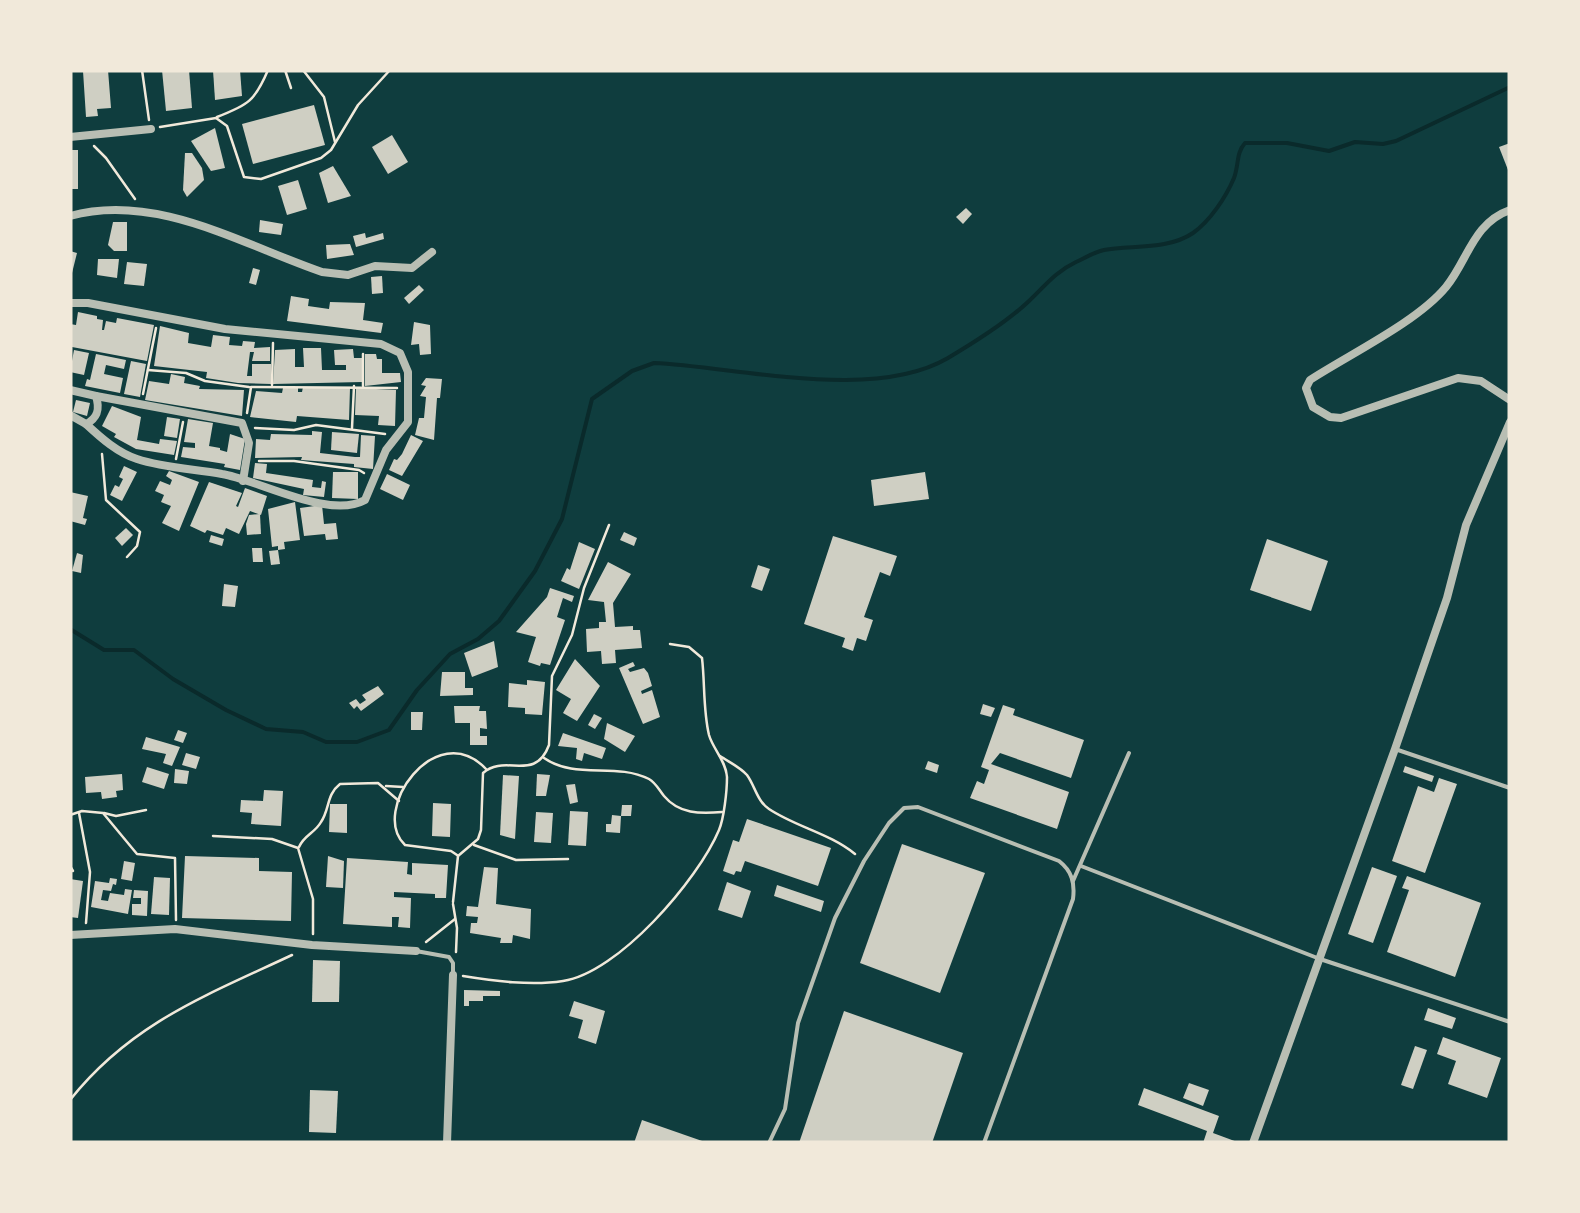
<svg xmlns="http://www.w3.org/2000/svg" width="1580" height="1213" viewBox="0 0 1580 1213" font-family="'Sofia Sans Condensed',sans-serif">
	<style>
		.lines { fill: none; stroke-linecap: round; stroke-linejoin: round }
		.stream { stroke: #0a2a2b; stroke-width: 4 }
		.building { fill: #cfcfc3 }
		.path { stroke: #f1e9da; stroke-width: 2.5 }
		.service { stroke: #b8beb3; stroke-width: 4 }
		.minor { stroke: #b8beb3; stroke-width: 8 }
	</style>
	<rect width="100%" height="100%" fill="#0f3d3e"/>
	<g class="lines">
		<path class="stream" d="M70 629 104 650H134L173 679 226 710 266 729 303 732 326 742H357L389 730 417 690 450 654 478 639 499 621 535 571 562 519 592 399 632 371 654 363C739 367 873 402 948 358 975 342 1007 322 1029 301 1045 286 1055 272 1076 262 1085 258 1094 252 1104 250 1132 245 1168 250 1193 233 1210 221 1226 197 1234 178 1239 165 1236 153 1245 143H1287L1329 151 1355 142 1383 144 1396 141 1510 87"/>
	</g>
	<g class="building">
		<path d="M108 70 111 108 97 109 98 116 86 117 83 71Z"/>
		<path d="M162 70H189L192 108 166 111Z"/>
		<path d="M213 70H240L242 96 215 100Z"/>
		<path d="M314 105 325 145 253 164 242 124Z"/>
		<path d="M215 128 225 168 211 171 191 141Z"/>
		<path d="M392 135 408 162 388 174 372 147Z"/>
		<path d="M1510 143V175L1499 147Z"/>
		<rect x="70" y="150" width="8" height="39"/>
		<path d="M185 153H192L202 168 204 180 187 197 183 190Z"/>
		<path d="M333 166 351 196 328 203 319 173Z"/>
		<path d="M298 180 307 209 287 215 278 186Z"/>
		<path d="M966 208 972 214 963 224 956 217Z"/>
		<path d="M260 220 283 224 281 235 259 232Z"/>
		<path d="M113 222H127V251H114L108 245Z"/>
		<path d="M365 233 366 238 383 233 384 239 356 247 353 236Z"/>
		<path d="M350 244 354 255 327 259 326 245Z"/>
		<path d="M70 251 77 253 71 277H70Z"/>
		<path d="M98 259H119L117 278 97 275Z"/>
		<path d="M127 262 147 264 144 286 124 284Z"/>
		<path d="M253 268 260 270 256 285 249 283Z"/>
		<path d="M382 276 383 293 372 294 371 277Z"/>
		<path d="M419 285 424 290 409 304 404 298Z"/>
		<path d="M291 296 309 299 308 306 329 309 330 302 365 303 363 320 383 323 381 333 287 321Z"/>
		<path d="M78 312 97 316V319L103 320 102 330H104L106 321 116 323 117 318 154 325 147 361 72 347 70 324 76 325Z"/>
		<path d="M414 322 430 325 431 354 420 355 419 344 411 345Z"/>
		<path d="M160 326 189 333 188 343 211 347 213 335 230 337 229 345 242 346 243 341 255 342 254 348 270 347V361H252L254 352H250L247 376H252V364H271V384L238 383 206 378 207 372 154 366Z"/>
		<path d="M303 348H321L322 370H346V365H335L334 350 353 349 354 358H362V382L273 384 275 350 295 349V367H304Z"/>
		<path d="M74 350 89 353 84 375 70 372Z"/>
		<path d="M96 354 126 360 124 369 106 365 104 374 123 378 120 393 85 386 87 379 90 380Z"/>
		<path d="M365 354H376L377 359H382V373H400L401 382 365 386Z"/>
		<path d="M131 361 146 364 140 397 124 394Z"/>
		<path d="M171 374 185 377 184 383 200 386 199 389 244 390 242 416 145 400 149 381 169 384Z"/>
		<path d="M426 378 442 379 440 398H437L434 440 415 435 419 418H424L426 397 420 396 426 386 421 385Z"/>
		<path d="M303 387 350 388 349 420 297 416 296 422 250 417 256 391 282 393 283 388H298V392H302Z"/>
		<path d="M356 388 396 390 395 426 378 425 379 416 355 415Z"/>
		<path d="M76 400 90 403 87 416 73 412Z"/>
		<path d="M112 406 141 417 137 440 159 444 160 439 177 441 174 455 136 449 114 437 116 434 102 426Z"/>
		<path d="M167 417 180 419 177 438 164 436Z"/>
		<path d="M188 419 213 423 209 446 220 448V450L227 452 230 434 245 439 240 470 224 467 225 464 181 457 183 447 195 448V443L184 442Z"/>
		<path d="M312 431 322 432 320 453 355 457H360L361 435 375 436 373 469 354 467V464L301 460 302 457 255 458 256 439 270 440 271 434 312 435Z"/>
		<path d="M332 432 359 434 357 453 331 450Z"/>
		<path d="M411 435 423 441 402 476 389 470 394 459 397 460 402 454Z"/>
		<path d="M255 463 267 464 266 473 313 480 312 487 321 488 322 481 326 482 324 497 303 495 304 489 253 478Z"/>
		<path d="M124 466 137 472 122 501 110 495 115 485 119 487 123 479 119 477Z"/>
		<path d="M169 471 199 482 179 531 162 523 171 506 161 502 164 495 155 491 160 481 170 485 172 480 166 476Z"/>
		<path d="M333 472H358V499L332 498Z"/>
		<path d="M925 472 929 499 874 506 871 480Z"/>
		<path d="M387 474 410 485 403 500 380 489Z"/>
		<path d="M209 482 242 493 236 506 238 507 245 488 267 496 261 515 250 511 239 534 226 528 223 535 207 530 205 533 190 526Z"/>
		<path d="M70 492 88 496 83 518 87 519 85 525 70 521Z"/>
		<path d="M295 502 300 540 284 542 285 549 278 550V546L272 547 268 509Z"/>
		<path d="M322 505 324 524 336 523 338 539 326 540 325 534 304 536 300 508Z"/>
		<path d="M260 514 261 534 247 535 246 524 249 515Z"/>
		<path d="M126 528 133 535 122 546 115 538Z"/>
		<path d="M624 532 637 538 634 546 620 540Z"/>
		<path d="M211 535 224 539 222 546 209 542Z"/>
		<path d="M833 536 897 556 890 576 880 572 864 617 873 620 866 641 857 638 853 651 842 647 845 638 804 624Z"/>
		<path d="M1267 539 1328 561 1311 611 1250 590Z"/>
		<path d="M579 542 595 549 579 589 561 581 567 568 570 570Z"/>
		<path d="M252 548H262L263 562H253Z"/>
		<path d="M278 550 280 564 271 565 269 551Z"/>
		<path d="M77 553 83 555 81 573 72 571Z"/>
		<path d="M608 562 631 574 613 603 615 627 633 626V630H640L642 648 615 650 616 663 602 664 601 651 587 652 586 629 599 628V622H606L604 602 588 600Z"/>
		<path d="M758 565 770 569 762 591 751 587Z"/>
		<path d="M224 584 238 586 235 607 222 606Z"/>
		<path d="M550 588 574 596 572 602 563 598 557 617 565 620 550 665 541 663 540 666 528 662 536 637 516 632 547 597Z"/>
		<path d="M494 641 498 667 472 677 464 653Z"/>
		<path d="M575 659 600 686 577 721 563 713 571 699 556 690Z"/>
		<path d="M633 662 635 666 628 669 630 672 644 668 648 673 652 686 641 691 642 694 652 690 660 717 643 724 619 668Z"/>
		<path d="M442 672H465V688H473V695L440 696Z"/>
		<path d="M527 680 545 682 542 715 525 714V708L508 707 509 683 527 685Z"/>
		<path d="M378 686 384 694 361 711 357 706 354 709 349 703 356 699 360 704 366 700 362 695Z"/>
		<path d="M983 704 995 708 991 717 980 714Z"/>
		<path d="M1003 705 1015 709 1013 715 1084 740 1071 778 1000 753 991 764 1069 792 1057 829 970 798 977 781 984 784 989 770 981 767Z"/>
		<path d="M454 706H480L479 711H486L487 729 480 728V736H487V745H470V723H455Z"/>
		<path d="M411 712H423L422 730H411Z"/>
		<path d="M594 714 602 718 595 729 588 725Z"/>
		<path d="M607 723 635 736 625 752 604 739Z"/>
		<path d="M178 730 187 733 183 743 174 740Z"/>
		<path d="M563 733 606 748 602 759 584 753 582 761 576 759 577 748 558 746Z"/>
		<path d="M146 737 180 747 172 766 163 763 166 754 142 749Z"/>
		<path d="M186 753 200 757 196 769 182 765Z"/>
		<path d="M928 761 939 765 937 773 925 769Z"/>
		<path d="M1405 766 1434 776 1432 782 1403 772Z"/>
		<path d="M147 767 169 774 164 789 142 782Z"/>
		<path d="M175 769 189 771 187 784 174 783Z"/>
		<path d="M122 774 123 790 116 791 117 797 102 799 101 792 86 793 85 777Z"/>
		<path d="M537 774 550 775 546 796H536Z"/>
		<path d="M503 775 519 776 515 839 500 835Z"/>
		<path d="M1439 778 1457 784 1425 873 1392 861 1418 786 1434 792Z"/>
		<path d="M575 784 578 802 570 804 566 785Z"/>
		<path d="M264 790 283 791 281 826 251 824 252 813 240 812 241 800 263 801Z"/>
		<path d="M433 803 451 804 450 837 432 836Z"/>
		<path d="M330 804H347V833L329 832Z"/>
		<path d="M622 805H632L631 816H621Z"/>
		<path d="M570 811 588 812 586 846 568 845Z"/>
		<path d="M536 812 553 813 551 843 534 842Z"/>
		<path d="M612 815 621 816 620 833 606 832V824H611Z"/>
		<path d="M747 819 831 848 818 886 745 861 741 872 736 871 734 875 723 871 733 840 739 842Z"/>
		<path d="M902 844 985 873 940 993 860 963Z"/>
		<path d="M185 856 259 858V871L292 872 291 921 182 918Z"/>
		<path d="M328 856 344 861 343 888 326 887Z"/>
		<path d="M347 858 408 862 407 874 412 875V863L448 865 446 898H435V894L394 892V897L411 898 410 928 398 927 399 917H392V927L343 924Z"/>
		<path d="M124 861 135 863 132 881 121 879Z"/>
		<path d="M484 867 498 868 496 904 531 909 530 939 513 935 512 943H500L501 938 470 933 471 923H477L478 917 466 916 467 906 478 907Z"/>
		<path d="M1372 867 1397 876 1373 943 1348 934Z"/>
		<path d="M1407 876 1481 903 1455 977 1387 952 1409 890 1402 888Z"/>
		<path d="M154 877 170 878 169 915 151 914Z"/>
		<path d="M110 878 117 879 116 885 113 884 111 891 103 890 101 900 108 901 110 893 124 895 125 889 132 890 128 914 91 907 95 881 109 883Z"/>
		<path d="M70 879 83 881 78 918 70 917Z"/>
		<path d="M727 882 751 891 742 918 718 910Z"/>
		<path d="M777 885 824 901 821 912 774 896Z"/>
		<path d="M134 890 148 891 147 916 132 915V904H141V898H133Z"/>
		<path d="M313 960 340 961 339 1002H312Z"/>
		<path d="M464 990 500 991V996H483V1001H469V1006H464Z"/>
		<path d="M574 1001 605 1011 596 1044 578 1038 583 1020 569 1016Z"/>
		<path d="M1428 1008 1456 1018 1452 1029 1424 1020Z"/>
		<path d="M844 1011 963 1053 932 1143H799Z"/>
		<path d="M1443 1037 1501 1058 1487 1098 1448 1084 1456 1061 1437 1054Z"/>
		<path d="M1415 1046 1427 1050 1413 1089 1401 1085Z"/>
		<path d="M1189 1083 1209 1090 1203 1106 1183 1098Z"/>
		<path d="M1144 1088 1219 1116 1213 1133 1240 1143H1203L1207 1131 1138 1105Z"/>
		<path d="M310 1090 338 1091 336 1133 309 1132Z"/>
		<path d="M642 1120 705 1142V1143H634Z"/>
	</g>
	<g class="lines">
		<g class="path">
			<path d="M142 70 149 120"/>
			<path d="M285 70 291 88"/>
			<path d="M303 70 324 97 335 142"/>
			<path d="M217 117C248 105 255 101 268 70"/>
			<path d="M160 127 216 118 227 126 244 177 261 179 321 158 331 150 358 105 390 70"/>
			<path d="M94 146 106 158 135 199"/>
			<path d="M363 354V386"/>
			<path d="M148 370 186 373 205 381 249 387"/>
			<path d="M272 385 273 343"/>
			<path d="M143 394 156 328"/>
			<path d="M247 413 251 387 397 388"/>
			<path d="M255 428 294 430 316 425 385 434"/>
			<path d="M352 428 354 386"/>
			<path d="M102 454 106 500 140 532 137 546 127 557"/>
			<path d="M176 459 183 422"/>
			<path d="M259 461H294L359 470 364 473"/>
			<path d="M720 756C729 762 740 767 747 775 755 786 757 801 769 809 796 827 829 833 855 854"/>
			<path d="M544 758C576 780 615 762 649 779 656 783 659 790 664 796 679 814 700 814 722 812"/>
			<path d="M386 786 403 787"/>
			<path d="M79 813 90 872 86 923"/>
			<path d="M104 813 116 816 146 810"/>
			<path d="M70 815 82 811 103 813 137 854 175 858 176 920"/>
			<path d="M213 836 272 839 298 848 313 899V934"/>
			<path d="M474 845 516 860 568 859"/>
			<path d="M299 847C304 835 315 833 321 822 330 809 326 795 340 784L378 783 399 801"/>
			<path d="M457 855 451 851 405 845C369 811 436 716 486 769"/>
			<path d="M70 866 73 871"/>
			<path d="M453 902 458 856 478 839 481 830 483 773C505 753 535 783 549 745L552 676 572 635 584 588 609 525"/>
			<path d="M453 904 457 928 456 952"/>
			<path d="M426 942 455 919"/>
			<path d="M463 976C494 981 531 986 563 981 618 973 698 880 719 830 724 818 727 791 727 777 726 761 713 749 709 735 703 710 705 683 702 658L689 647 670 644"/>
			<path d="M70 1100C131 1023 207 995 292 955"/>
		</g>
		<g class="service">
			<path d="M1395 749 1510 788"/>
			<path d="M1081 866 1320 959 1510 1022"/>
			<path d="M1073 881 1129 753"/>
			<path d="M416 951 449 957 453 963V972"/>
			<path d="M769 1143 785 1109 798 1023 835 918 864 861 889 823 904 808 918 807 1059 861C1072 871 1075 883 1073 899L984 1143"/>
		</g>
		<g class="minor">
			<path d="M70 137 151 129"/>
			<path d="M1510 210C1473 223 1468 260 1446 287 1417 322 1350 354 1310 380L1306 388 1313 407 1330 417 1341 418 1458 378 1481 381 1510 400"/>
			<path d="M70 216C156 192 243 245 322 272L348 275 375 266 412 268 432 252"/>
			<path d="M70 303H88L225 329 381 344 400 353 408 372V422L386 450 365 500C329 520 259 480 222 474 195 469 164 468 137 459 118 453 101 438 86 424"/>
			<path d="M70 390 96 396C100 409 98 418 86 424L70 415"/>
			<path d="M96 396 242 423 249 443 243 481"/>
			<path d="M70 935 175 929 312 945 416 951"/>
			<path d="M447 1143 453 975"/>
			<path d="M1253 1143 1395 749 1447 598 1466 525 1510 422"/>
		</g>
	</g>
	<rect width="1580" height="1213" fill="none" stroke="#f1e9da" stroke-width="145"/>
</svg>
